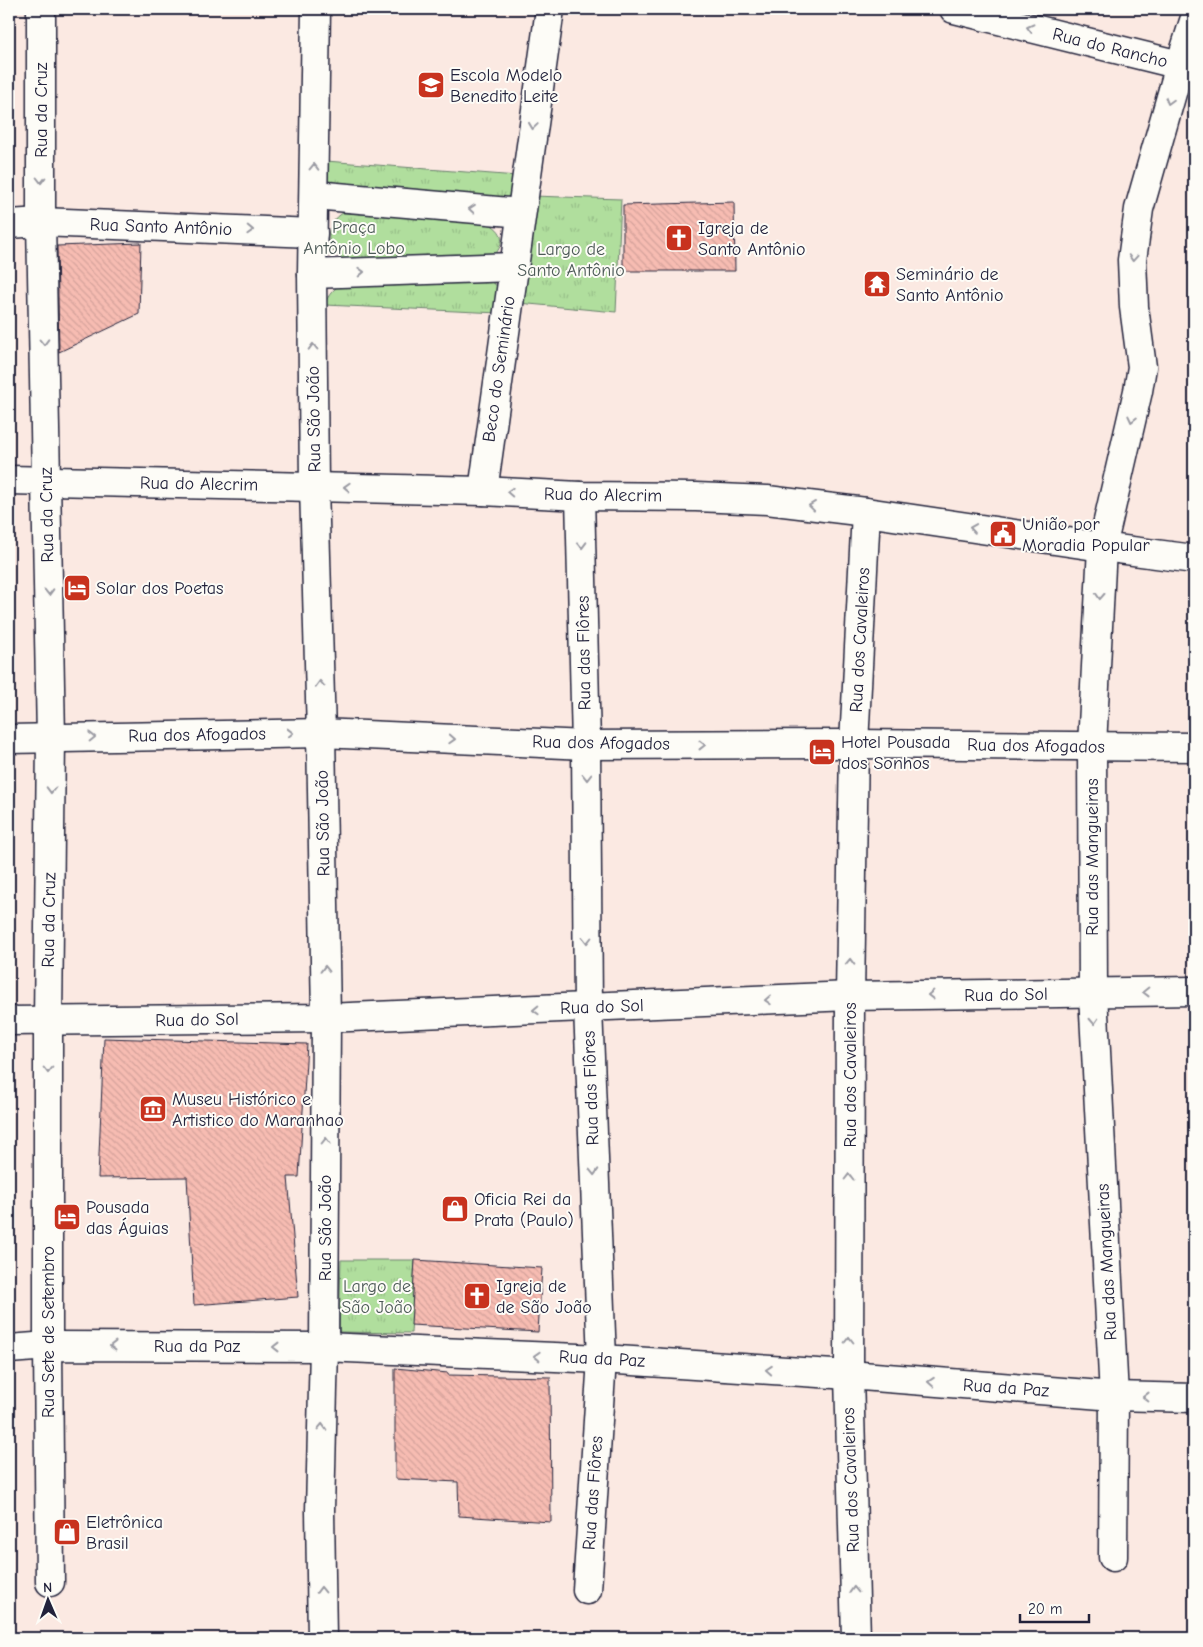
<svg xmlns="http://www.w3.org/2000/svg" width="1203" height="1647" viewBox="0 0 1203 1647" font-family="'Comic Neue',sans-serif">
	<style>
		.park { fill: url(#park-tufts); stroke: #69806c }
		.building { fill: url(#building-back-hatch); stroke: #22223b }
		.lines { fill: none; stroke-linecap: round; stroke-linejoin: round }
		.street-casing { stroke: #22223b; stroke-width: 31 }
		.secondary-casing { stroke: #22223b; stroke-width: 31 }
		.street { stroke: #fdfcf7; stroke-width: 28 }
		.secondary { stroke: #fdfcf7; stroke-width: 28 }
		.oneway { stroke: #9a9aa2 }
		.labels { text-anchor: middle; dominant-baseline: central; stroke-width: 4; stroke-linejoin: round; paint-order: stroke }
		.street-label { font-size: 18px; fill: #22223b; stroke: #fdfcf7 }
		.poi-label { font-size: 18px; fill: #22223b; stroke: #fdfcf7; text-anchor: start }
		.park-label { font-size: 18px; fill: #4d5a58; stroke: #fdfcf7 }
	</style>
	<defs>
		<pattern id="park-tufts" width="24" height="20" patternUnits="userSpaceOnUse" patternTransform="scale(1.25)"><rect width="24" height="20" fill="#b0de9d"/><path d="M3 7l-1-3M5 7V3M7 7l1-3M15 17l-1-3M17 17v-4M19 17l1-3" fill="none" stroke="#97be88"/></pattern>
		<pattern id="building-back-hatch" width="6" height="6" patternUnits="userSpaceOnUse" patternTransform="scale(1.25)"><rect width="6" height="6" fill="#f7bcb2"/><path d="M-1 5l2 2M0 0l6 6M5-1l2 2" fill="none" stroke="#d3a19a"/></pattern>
	</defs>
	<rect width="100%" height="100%" fill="#fbe9e2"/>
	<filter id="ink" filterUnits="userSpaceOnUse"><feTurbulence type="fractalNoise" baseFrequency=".02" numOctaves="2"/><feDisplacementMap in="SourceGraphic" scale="10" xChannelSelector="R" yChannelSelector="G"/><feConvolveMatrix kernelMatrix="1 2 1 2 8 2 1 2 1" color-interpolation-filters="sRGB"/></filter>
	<g filter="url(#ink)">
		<g class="park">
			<path d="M326 161 517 176 512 194 506 199 338 189 327 182 325 172Z"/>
			<path d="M533 196 621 199 616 312 518 303Z"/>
			<path d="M343 213 482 221C503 228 508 241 492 258L351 261C347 260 342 259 339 257 323 245 327 222 343 213Z"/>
			<path d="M483 280 491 282 499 287V313L325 305C328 294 334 289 343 283Z"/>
			<path d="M341 1260H415L411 1333 339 1332Z"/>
		</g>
		<g class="building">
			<path d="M734 202 735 271H623V205Z"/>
			<path d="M141 243 139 314 59 352 57 246Z"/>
			<path d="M104 1038 307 1044 299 1177H288L298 1297 194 1305 187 1177 98 1178Z"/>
			<path d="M415 1260 542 1268 538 1332 411 1325Z"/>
			<path d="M395 1368 448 1373V1375L550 1377 551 1522 459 1516 458 1482 395 1479Z"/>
		</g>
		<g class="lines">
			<g class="street-casing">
				<g id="street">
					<path d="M954 9 1180 65"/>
					<path d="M314 195 521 213"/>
					<path d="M9 224 41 222 313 233"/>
					<path d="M312 274 513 267"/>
					<path d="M9 480 483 491 580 496 696 497 767 500 866 512 1102 547 1194 559"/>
					<path d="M483 491 550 9"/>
					<path d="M580 496 586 745 588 1008 602 1359 587 1590"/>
					<path d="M48 1346 50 1582"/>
					<path d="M1113 1557 1114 1396 1093 994 1092 746 1102 547 1138 391 1142 367 1134 307 1132 260 1139 209 1180 65 1194 21"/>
					<path d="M856 1638 849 1375 850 996 854 744 866 512"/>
				</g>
			</g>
			<g class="secondary-casing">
				<g id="secondary">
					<path d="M41 9V222L51 738 48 1022V1346"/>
					<path d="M316 9 312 274 314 486 321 733 326 1018 324 1347 320 1511 322 1638"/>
					<path d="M9 739 321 733 586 745 854 744 1194 747"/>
					<path d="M9 1021 326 1018 850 996 1194 991"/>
					<path d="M9 1349 48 1346 324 1347 602 1359 849 1375 1114 1396 1194 1398"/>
				</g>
			</g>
			<use href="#street" class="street"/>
			<use href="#secondary" class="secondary"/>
		</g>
		<defs><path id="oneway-chevron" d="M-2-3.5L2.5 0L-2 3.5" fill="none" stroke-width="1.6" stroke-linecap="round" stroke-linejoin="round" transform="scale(1.25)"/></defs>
		<g class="oneway">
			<use href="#oneway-chevron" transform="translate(1030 28) rotate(-166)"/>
			<use href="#oneway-chevron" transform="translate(1169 101) rotate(106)"/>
			<use href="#oneway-chevron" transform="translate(533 126) rotate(98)"/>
			<use href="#oneway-chevron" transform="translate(314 167) rotate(-89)"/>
			<use href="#oneway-chevron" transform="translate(41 180) rotate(90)"/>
			<use href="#oneway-chevron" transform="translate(472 209) rotate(-175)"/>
			<use href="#oneway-chevron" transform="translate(250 230) rotate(2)"/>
			<use href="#oneway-chevron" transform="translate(1133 258) rotate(94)"/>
			<use href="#oneway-chevron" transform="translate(361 272) rotate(-2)"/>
			<use href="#oneway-chevron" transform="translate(44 342) rotate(89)"/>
			<use href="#oneway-chevron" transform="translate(313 347) rotate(-91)"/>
			<use href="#oneway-chevron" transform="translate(1132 419) rotate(103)"/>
			<use href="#oneway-chevron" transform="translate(347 487) rotate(-178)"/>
			<use href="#oneway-chevron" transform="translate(510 492) rotate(-177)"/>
			<use href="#oneway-chevron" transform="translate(812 506) rotate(-173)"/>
			<use href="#oneway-chevron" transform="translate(973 528) rotate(-171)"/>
			<use href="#oneway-chevron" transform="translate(582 545) rotate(89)"/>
			<use href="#oneway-chevron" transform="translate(49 592) rotate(89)"/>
			<use href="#oneway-chevron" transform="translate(1100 596) rotate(93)"/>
			<use href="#oneway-chevron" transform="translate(320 684) rotate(-92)"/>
			<use href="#oneway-chevron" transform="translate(290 733) rotate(-1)"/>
			<use href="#oneway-chevron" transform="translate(92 737) rotate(-1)"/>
			<use href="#oneway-chevron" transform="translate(452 739) rotate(3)"/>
			<use href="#oneway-chevron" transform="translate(702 745)"/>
			<use href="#oneway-chevron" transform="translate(587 777) rotate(90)"/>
			<use href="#oneway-chevron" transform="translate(51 790) rotate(91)"/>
			<use href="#oneway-chevron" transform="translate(587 940) rotate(90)"/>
			<use href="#oneway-chevron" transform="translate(850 962) rotate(-89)"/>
			<use href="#oneway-chevron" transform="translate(325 969) rotate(-91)"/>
			<use href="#oneway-chevron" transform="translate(1146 992) rotate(179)"/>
			<use href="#oneway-chevron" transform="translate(931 995) rotate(179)"/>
			<use href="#oneway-chevron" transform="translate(768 1000) rotate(177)"/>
			<use href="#oneway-chevron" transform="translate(536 1010) rotate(178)"/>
			<use href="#oneway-chevron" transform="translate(1094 1021) rotate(87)"/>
			<use href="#oneway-chevron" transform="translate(48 1070) rotate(90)"/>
			<use href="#oneway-chevron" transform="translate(326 1141) rotate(-90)"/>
			<use href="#oneway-chevron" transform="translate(594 1172) rotate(88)"/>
			<use href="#oneway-chevron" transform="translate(849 1177) rotate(-90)"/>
			<use href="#oneway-chevron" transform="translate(849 1340) rotate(-90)"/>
			<use href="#oneway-chevron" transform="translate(113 1346) rotate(-180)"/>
			<use href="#oneway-chevron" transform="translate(276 1347) rotate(-180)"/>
			<use href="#oneway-chevron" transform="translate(537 1356) rotate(-178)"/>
			<use href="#oneway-chevron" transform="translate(769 1370) rotate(-176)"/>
			<use href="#oneway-chevron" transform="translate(931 1382) rotate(-176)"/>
			<use href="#oneway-chevron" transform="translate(1146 1397) rotate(-179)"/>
			<use href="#oneway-chevron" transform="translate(322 1427) rotate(-88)"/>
			<use href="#oneway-chevron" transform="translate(321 1590) rotate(-91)"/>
			<use href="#oneway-chevron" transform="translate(854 1590) rotate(-92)"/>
		</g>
	</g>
	<defs>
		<g id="school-square" transform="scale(1.4375)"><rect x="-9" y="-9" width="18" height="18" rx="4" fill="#c8321e" stroke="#fdfcf7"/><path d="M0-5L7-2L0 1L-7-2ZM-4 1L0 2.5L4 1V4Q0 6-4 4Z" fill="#fff"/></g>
		<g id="church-square" transform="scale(1.4375)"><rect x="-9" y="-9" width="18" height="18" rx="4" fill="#c8321e" stroke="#fdfcf7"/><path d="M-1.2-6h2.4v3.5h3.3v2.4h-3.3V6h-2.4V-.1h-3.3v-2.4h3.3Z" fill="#fff"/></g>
		<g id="temple-square" transform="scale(1.4375)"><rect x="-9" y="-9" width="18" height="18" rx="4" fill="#c8321e" stroke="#fdfcf7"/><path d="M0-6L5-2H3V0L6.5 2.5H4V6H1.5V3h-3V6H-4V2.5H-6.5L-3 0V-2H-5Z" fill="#fff"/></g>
		<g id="civic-square" transform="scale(1.4375)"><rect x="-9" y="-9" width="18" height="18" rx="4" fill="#c8321e" stroke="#fdfcf7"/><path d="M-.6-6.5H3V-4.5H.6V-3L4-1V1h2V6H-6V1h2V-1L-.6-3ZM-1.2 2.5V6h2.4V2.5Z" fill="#fff"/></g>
		<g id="hotel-square" transform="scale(1.4375)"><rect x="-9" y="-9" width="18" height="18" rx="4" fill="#c8321e" stroke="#fdfcf7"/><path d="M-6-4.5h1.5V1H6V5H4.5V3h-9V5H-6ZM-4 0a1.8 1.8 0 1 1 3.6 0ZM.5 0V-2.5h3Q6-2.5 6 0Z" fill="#fff"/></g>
		<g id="museum-square" transform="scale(1.4375)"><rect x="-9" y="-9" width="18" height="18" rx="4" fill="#c8321e" stroke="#fdfcf7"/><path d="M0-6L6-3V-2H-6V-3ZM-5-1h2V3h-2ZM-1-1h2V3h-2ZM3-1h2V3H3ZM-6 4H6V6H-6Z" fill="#fff"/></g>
		<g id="shop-square" transform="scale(1.4375)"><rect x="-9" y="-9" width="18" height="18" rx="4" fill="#c8321e" stroke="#fdfcf7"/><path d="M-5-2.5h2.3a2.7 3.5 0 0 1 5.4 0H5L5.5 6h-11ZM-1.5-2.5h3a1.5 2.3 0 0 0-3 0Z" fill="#fff"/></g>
	</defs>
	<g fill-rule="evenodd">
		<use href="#school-square" x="431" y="85"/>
		<use href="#church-square" x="679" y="238"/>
		<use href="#temple-square" x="877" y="284"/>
		<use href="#civic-square" x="1003" y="534"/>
		<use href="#hotel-square" x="77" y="588"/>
		<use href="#hotel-square" x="822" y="752"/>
		<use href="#museum-square" x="153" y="1109"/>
		<use href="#shop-square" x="455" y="1209"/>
		<use href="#hotel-square" x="67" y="1217"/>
		<use href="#church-square" x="477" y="1296"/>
		<use href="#shop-square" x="67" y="1532"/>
	</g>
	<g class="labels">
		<g class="street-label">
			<text transform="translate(1110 48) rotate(14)">Rua do Rancho</text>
			<text transform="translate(41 110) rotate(-90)">Rua da Cruz</text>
			<text transform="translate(161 227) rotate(2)">Rua Santo Antônio</text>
			<text transform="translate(499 369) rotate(-82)">Beco do Seminário</text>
			<text transform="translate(314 419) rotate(-91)">Rua São João</text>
			<text transform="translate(199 484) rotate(1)">Rua do Alecrim</text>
			<text transform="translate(603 495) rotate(1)">Rua do Alecrim</text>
			<text transform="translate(47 515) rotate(-91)">Rua da Cruz</text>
			<text transform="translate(860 640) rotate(-87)">Rua dos Cavaleiros</text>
			<text transform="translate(584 653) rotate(-91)">Rua das Flôres</text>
			<text transform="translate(197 735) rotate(-1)">Rua dos Afogados</text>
			<text transform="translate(601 743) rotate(1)">Rua dos Afogados</text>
			<text transform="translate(1036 746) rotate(1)">Rua dos Afogados</text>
			<text transform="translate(323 823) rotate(-91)">Rua São João</text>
			<text transform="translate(1092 857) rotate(-90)">Rua das Mangueiras</text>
			<text transform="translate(49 920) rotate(-89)">Rua da Cruz</text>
			<text transform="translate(1006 995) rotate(-1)">Rua do Sol</text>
			<text transform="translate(602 1007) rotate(-2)">Rua do Sol</text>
			<text transform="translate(197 1020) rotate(-1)">Rua do Sol</text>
			<text transform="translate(850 1075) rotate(-90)">Rua dos Cavaleiros</text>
			<text transform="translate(591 1088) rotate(-92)">Rua das Flôres</text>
			<text transform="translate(325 1228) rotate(-90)">Rua São João</text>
			<text transform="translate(1107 1262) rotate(-93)">Rua das Mangueiras</text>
			<text transform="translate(48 1332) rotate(-90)">Rua Sete de Setembro</text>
			<text x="197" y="1346">Rua da Paz</text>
			<text transform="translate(602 1359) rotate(3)">Rua da Paz</text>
			<text transform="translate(1006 1388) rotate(4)">Rua da Paz</text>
			<text transform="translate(851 1480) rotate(-92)">Rua dos Cavaleiros</text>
			<text transform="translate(593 1493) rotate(-86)">Rua das Flôres</text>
		</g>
		<g class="poi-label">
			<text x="450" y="75">Escola Modelo<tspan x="450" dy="21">Benedito Leite</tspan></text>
			<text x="698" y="228">Igreja de<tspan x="698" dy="21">Santo Antônio</tspan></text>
			<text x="896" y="274">Seminário de<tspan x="896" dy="21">Santo Antônio</tspan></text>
			<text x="1022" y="524">União por<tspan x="1022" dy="21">Moradia Popular</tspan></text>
			<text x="96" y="588">Solar dos Poetas</text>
			<text x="841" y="742">Hotel Pousada<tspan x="841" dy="21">dos Sonhos</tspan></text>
			<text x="172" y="1099">Museu Histórico e<tspan x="172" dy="21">Artistico do Maranhao</tspan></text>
			<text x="474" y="1199">Oficia Rei da<tspan x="474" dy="21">Prata (Paulo)</tspan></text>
			<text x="86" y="1207">Pousada<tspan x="86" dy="21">das Águias</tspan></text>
			<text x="496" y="1286">Igreja de<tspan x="496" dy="21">de São João</tspan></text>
			<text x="86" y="1522">Eletrônica<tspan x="86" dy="21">Brasil</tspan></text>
		</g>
		<g class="park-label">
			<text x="354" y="227">Praça<tspan x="354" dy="21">Antônio Lobo</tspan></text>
			<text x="571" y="249">Largo de<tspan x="571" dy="21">Santo Antônio</tspan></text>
			<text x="377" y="1286">Largo de<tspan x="377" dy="21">São João</tspan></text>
		</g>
	</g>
	<rect width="1203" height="1647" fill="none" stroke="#fdfcf7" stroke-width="30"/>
	<rect x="15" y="15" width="1173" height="1617" fill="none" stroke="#22223b" stroke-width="2" filter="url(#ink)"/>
	<g transform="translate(48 1600) rotate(358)" stroke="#fdfcf7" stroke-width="4" paint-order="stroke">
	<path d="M0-4L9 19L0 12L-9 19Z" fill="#22223b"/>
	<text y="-8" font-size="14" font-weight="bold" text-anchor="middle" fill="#22223b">N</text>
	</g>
	<path d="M1020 1614v8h69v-8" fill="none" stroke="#22223b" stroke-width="2.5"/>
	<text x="1028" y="1614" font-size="15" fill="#22223b" stroke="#fdfcf7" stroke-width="4" paint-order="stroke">20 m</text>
</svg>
